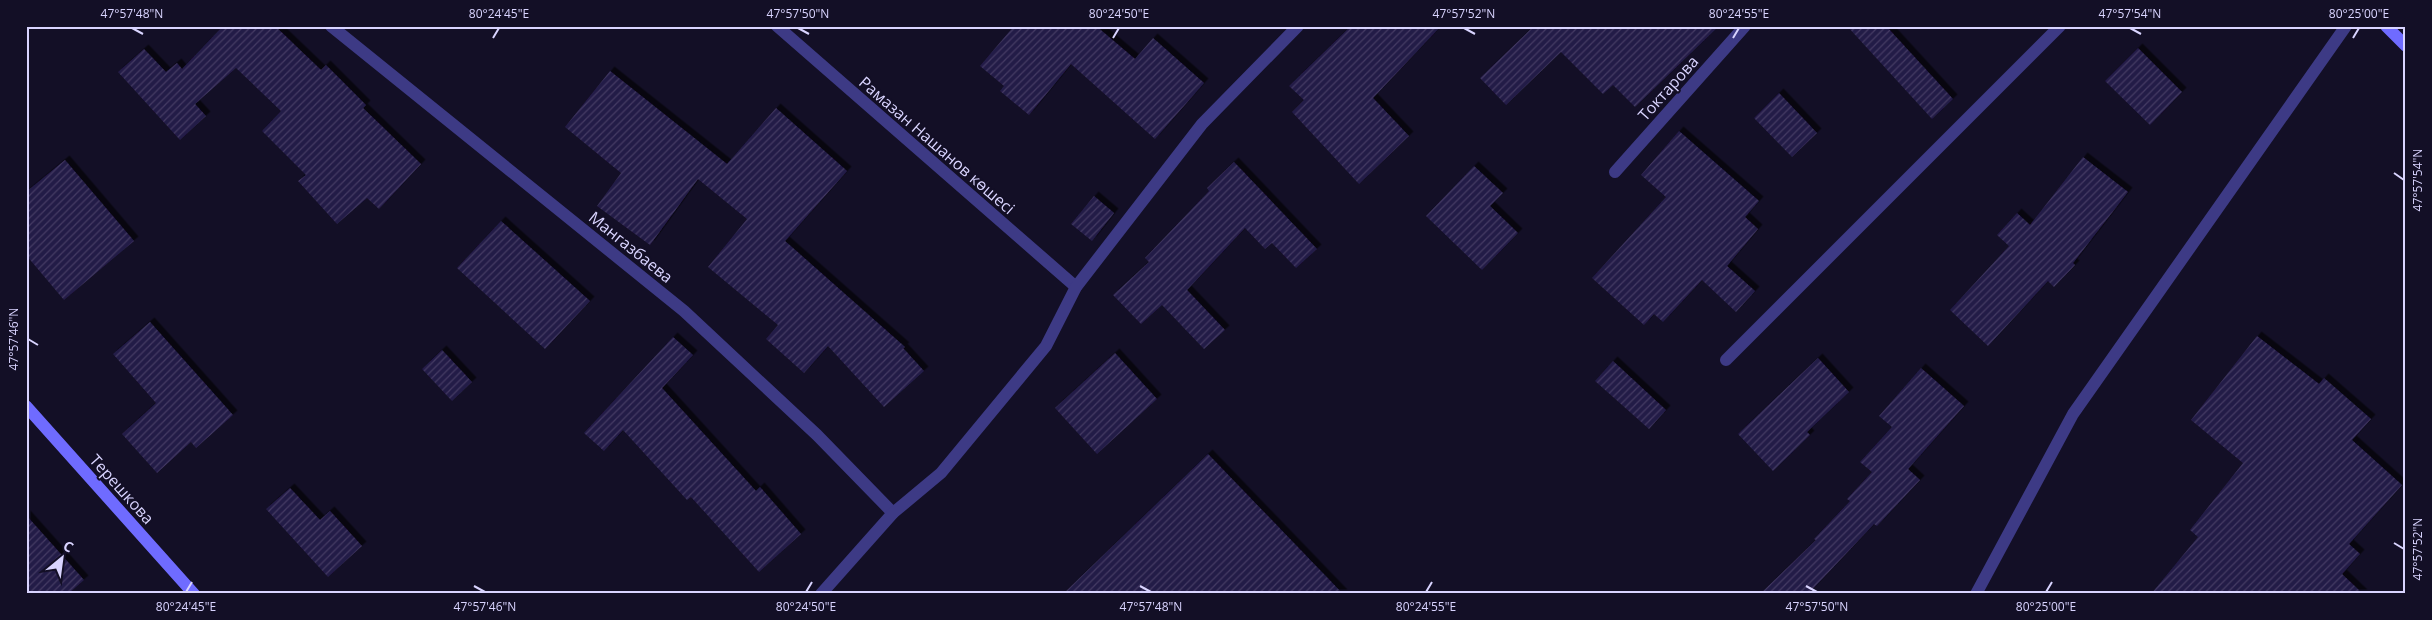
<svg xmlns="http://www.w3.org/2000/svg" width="2432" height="620" viewBox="0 0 2432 620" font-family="'Open Sans',sans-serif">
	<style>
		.building { fill: url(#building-hatch); filter: url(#shadow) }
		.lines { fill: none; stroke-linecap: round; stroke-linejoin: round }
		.lane { stroke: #3d3a85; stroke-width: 12 }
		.street { stroke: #3d3a85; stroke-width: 12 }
		.secondary { stroke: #6f6bff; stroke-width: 12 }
		.ticks { fill: none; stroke: #d9d4ff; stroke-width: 2 }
		.labels { text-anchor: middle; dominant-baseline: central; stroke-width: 4; stroke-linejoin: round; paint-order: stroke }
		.street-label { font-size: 16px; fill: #d9d4ff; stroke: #130f26 }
		.neatline { fill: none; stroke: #d9d4ff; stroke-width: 2 }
		.ticks-label { font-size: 12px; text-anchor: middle; fill: #d9d4ff }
	</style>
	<defs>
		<pattern id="building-hatch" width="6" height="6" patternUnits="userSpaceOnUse" patternTransform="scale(1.25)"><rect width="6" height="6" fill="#241b47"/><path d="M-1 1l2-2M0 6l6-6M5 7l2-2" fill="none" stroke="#433b63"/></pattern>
		<filter id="shadow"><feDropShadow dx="4.5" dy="-4.5" stdDeviation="0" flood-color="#0009"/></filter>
	</defs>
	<rect width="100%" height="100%" fill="#130f26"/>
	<g class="building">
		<path d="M223 26H275L321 70 326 65 366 105 363 108 421 164 379 209 367 198 337 224 298 181 306 175 262 131 281 111 236 68 195 104 206 116 180 140 118 72 144 49 166 72 177 63 182 69Z"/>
		<path d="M1014 26H1096L1135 59 1153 38 1204 83 1155 139 1071 64 1029 115 1000 91 1004 86 980 66Z"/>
		<path d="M1351 26H1441L1373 98 1409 136 1359 184 1292 112 1304 100 1289 86Z"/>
		<path d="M1534 26H1719L1635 107 1613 85 1603 94 1561 52 1506 105 1480 78Z"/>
		<path d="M1847 26H1886L1953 99 1932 119Z"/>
		<path d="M2138 48 2182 92 2150 125 2105 81Z"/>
		<path d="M610 71 727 164 776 108 847 171 785 241 905 347 903 348 924 371 884 407 828 346 804 373 766 339 778 325 708 267 747 219 698 179 650 245 597 206 621 173 565 127Z"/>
		<path d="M1779 93 1817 133 1792 157 1754 118Z"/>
		<path d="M1679 131 1759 201 1745 217 1758 229 1727 266 1755 291 1736 312 1702 280 1663 322 1654 314 1644 325 1592 278 1666 197 1641 175Z"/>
		<path d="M2083 157 2128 192 2073 263 2075 265 2054 287 2048 281 1988 346 1950 310 2009 246 1997 235 2017 213 2030 225Z"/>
		<path d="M65 160 134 241 64 300 26 255V192Z"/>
		<path d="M1234 162 1317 249 1296 268 1272 243 1265 249 1245 228 1187 290 1225 330 1204 349 1162 305 1141 324 1113 295 1149 262 1145 258 1209 191 1207 188Z"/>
		<path d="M1474 166 1503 193 1490 206 1518 233 1482 270 1426 216Z"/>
		<path d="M1094 196 1114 213 1092 241 1071 224Z"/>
		<path d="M501 221 590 301 545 349 457 268Z"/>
		<path d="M150 322 233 415 196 448 191 442 157 473 122 434 156 403 113 354Z"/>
		<path d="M2257 336 2319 384 2324 378 2371 419 2352 440 2402 485 2349 544 2360 554 2342 574 2363 594H2151L2198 537 2190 530 2243 463 2191 420Z"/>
		<path d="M673 337 693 355 662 388 756 491 760 487 801 534 759 572 691 497 687 500 623 430 604 451 584 433Z"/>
		<path d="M442 350 472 382 452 401 422 369Z"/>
		<path d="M1115 353 1157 399 1097 454 1055 408Z"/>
		<path d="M1818 358 1849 392 1807 432 1810 435 1773 471 1738 434Z"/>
		<path d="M1613 361 1666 410 1649 429 1595 381Z"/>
		<path d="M1921 368 1964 406 1908 469 1920 480 1877 526 1874 524 1808 594H1760L1816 540 1814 539 1850 501 1847 499 1872 472 1860 462 1892 427 1879 416Z"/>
		<path d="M1208 454 1343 594H1063Z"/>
		<path d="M290 488 320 520 330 511 362 546 328 577 266 509Z"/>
		<path d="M26 515 84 580 68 594H26Z"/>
	</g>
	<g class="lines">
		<g class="lane">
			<path d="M1615 172 1745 26"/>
			<path d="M1726 360 2060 26"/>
			<path d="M1976 594 2073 414 2346 26"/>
		</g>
		<g class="street">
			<path d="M331 26 684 311 817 435 893 513"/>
			<path d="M777 26 1076 287"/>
			<path d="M821 594 893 513 941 473 1046 346 1076 287 1202 124 1298 26"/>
		</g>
		<g class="secondary">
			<path d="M2386 26 2406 46"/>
			<path d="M26 406 194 594"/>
		</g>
	</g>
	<path class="ticks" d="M132 28 143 34M798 28 809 34M1464 28 1475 34M2130 28 2141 34M493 38 499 28M1113 38 1119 28M1733 38 1739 28M2353 38 2359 28M2394 173 2404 180M28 339 38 345M2394 543 2404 549M474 586 485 592M1140 586 1151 592M1806 586 1817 592M186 592 192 582M806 592 812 582M1426 592 1432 582M2046 592 2052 582"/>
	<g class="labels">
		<g class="street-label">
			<text transform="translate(1668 88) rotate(-48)">Токтарова</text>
			<text transform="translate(937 145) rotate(41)">Рамазан Нашанов көшесі</text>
			<text transform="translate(631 247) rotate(39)">Мангазбаева</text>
			<text transform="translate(122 489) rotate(48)">Терешкова</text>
		</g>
	</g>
	<rect width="2432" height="620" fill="none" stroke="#130f26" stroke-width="55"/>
	<g transform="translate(62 558) rotate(29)" stroke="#130f26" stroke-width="4" paint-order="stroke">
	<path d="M0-4L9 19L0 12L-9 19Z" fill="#d9d4ff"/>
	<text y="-8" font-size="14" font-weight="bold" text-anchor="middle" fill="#d9d4ff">С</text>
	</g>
	<rect x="28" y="28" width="2376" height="564" class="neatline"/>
	<g class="ticks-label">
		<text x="132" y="18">47°57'48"N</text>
		<text x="499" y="18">80°24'45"E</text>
		<text x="798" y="18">47°57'50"N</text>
		<text x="1119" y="18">80°24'50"E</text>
		<text x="1464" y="18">47°57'52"N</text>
		<text x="1739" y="18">80°24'55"E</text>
		<text x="2130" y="18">47°57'54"N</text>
		<text x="2359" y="18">80°25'00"E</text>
		<text transform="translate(2418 180) rotate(-90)" y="4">47°57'54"N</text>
		<text transform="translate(14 339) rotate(-90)" y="4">47°57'46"N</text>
		<text transform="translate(2418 549) rotate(-90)" y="4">47°57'52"N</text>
		<text x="186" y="611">80°24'45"E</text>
		<text x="485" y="611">47°57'46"N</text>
		<text x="806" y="611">80°24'50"E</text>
		<text x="1151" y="611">47°57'48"N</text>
		<text x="1426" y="611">80°24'55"E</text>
		<text x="1817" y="611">47°57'50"N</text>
		<text x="2046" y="611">80°25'00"E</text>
	</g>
</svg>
